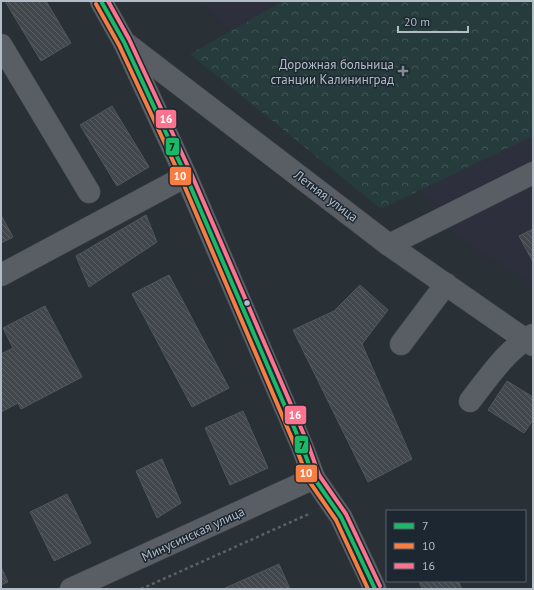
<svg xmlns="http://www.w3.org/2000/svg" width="534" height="590" viewBox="0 0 534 590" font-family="'PT Sans',sans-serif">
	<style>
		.medical { fill: #2e2f3c }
		.forest { fill: url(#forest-crowns) }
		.building { fill: url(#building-back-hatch); stroke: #51585d }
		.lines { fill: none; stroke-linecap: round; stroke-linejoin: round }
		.minor-casing { stroke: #474c51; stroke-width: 23 }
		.major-casing { stroke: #474d53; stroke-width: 23 }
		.path { stroke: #5c6267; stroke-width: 2.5; stroke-dasharray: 3 3; stroke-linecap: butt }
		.minor { stroke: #595e64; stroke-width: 22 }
		.major { stroke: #5b6166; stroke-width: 22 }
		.bus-1-casing { stroke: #1c2731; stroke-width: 7 }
		.bus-2-casing { stroke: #1c2731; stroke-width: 7 }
		.bus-3-casing { stroke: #1c2731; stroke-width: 7 }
		.bus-1 { stroke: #1ab867; stroke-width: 4 }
		.bus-2 { stroke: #f77d43; stroke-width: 4 }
		.bus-3 { stroke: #fc738d; stroke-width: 4 }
		.poi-dot { fill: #838c94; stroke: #1c2731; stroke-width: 1.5 }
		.bus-dot { fill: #b3bdc7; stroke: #1c2731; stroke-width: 1.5 }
		.labels { text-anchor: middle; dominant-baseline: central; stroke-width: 3; stroke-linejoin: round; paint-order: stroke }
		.poi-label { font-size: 13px; fill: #b3bdc7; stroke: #1c2731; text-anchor: end }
		.street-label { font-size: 13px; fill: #b3bdc7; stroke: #1c2731 }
		.line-badge { stroke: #1c2731; stroke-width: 1.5 }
		.badge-label { font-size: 11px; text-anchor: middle; font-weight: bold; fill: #fff }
		.pale-badge-label { font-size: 11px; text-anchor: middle; font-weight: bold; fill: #111 }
	</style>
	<defs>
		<pattern id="forest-crowns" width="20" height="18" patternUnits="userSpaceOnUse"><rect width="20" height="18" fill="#263b3b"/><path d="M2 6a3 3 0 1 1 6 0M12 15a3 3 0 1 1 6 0" fill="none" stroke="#435556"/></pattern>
		<pattern id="building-back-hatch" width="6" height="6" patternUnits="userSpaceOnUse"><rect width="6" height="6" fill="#41474c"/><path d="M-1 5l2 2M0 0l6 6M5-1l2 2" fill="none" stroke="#5a6064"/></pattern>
	</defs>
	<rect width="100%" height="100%" fill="#293036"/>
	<path class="medical" d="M200 1H533V285L451 232 426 197 405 176 388 184Z"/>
	<path class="forest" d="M283 1H533V136L381 209 190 54Z"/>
	<g class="building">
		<path d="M5 1H46L71 43 41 61Z"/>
		<path d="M112 106 149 167 117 186 80 125Z"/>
		<path d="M1 215 13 237 1 243Z"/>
		<path d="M146 215 157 242 89 287 76 256Z"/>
		<path d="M533 229V262L519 236Z"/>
		<path d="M169 275 229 388 192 407 132 294Z"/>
		<path d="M360 285 388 310 362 344 412 459 368 482 293 330 334 311Z"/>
		<path d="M45 306 82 377 21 409 18 403 1 412V354L13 348 3 328Z"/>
		<path d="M507 381 533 397V420L524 433 488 410Z"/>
		<path d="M243 411 268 468 230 485 205 428Z"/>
		<path d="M162 459 181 503 157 518 136 471Z"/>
		<path d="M67 494 91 543 54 561 30 512Z"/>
		<path d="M279 564 290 589H223Z"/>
		<path d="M1 567 8 582 1 585Z"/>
		<path d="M419 581H458L462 589H422Z"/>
	</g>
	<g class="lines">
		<g class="minor-casing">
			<g id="minor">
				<path d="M124 42 389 245 533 345"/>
				<path d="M1 45 89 192"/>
				<path d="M389 245 533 173"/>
				<path d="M1 275 186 176"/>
				<path d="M401 344 446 284"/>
				<path d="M470 401C488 378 507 349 533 335"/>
				<path d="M71 589 314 478"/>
			</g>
		</g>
		<g class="major-casing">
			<path id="major" d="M101 1 124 42 186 176 302 446 314 478 341 517 375 589"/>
		</g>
		<path class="path" d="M141 589 311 513"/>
		<use href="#minor" class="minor"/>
		<use href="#major" class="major"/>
		<g class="bus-1-casing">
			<path id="bus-1" d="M101 1 124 42 186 176 302 446 314 478 341 517 375 589"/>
		</g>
		<g class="bus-2-casing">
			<path id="bus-2" d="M96 4 119 45 181 178 296 448 309 481 336 520 368 589"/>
		</g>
		<g class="bus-3-casing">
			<path id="bus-3" d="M108 1 129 39 191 173 308 444 319 475 346 514 380 586"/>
		</g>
		<use href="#bus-1" class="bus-1"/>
		<use href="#bus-2" class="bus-2"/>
		<use href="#bus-3" class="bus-3"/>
	</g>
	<path class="poi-dot" d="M401 65h4v4h4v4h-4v4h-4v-4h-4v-4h4z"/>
	<circle class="bus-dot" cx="247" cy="303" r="3.5"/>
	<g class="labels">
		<g class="poi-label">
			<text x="394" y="64">Дорожная больница<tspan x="394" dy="15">станции Калининград</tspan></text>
		</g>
		<g class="street-label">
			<text transform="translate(326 196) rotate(37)">Летняя улица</text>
			<text transform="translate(193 534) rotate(-25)">Минусинская улица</text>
		</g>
	</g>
	<g class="line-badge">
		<rect x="155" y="109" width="22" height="20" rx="4" fill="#fc738d"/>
		<rect x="165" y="137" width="15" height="19" rx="4" fill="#1ab867"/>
		<rect x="169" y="166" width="23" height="20" rx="4" fill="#f77d43"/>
		<rect x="284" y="405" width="23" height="20" rx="4" fill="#fc738d"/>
		<rect x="294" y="435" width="15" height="19" rx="4" fill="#1ab867"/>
		<rect x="295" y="464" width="23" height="19" rx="4" fill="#f77d43"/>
	</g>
	<g class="badge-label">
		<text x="166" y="123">16</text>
		<text x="180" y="180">10</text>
		<text x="295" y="419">16</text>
		<text x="306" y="477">10</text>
	</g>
	<g class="pale-badge-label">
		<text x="172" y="151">7</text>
		<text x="302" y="449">7</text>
	</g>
	<rect width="534" height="590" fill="none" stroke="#b3bdc7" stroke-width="4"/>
	<rect x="386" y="510" width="140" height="72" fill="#1c2731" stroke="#58636d"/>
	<rect x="394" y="523" width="20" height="6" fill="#1ab867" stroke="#58636d"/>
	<text x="422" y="530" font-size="12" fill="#b3bdc7">7</text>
	<rect x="394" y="543" width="20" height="6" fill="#f77d43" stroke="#58636d"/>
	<text x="422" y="550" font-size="12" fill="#b3bdc7">10</text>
	<rect x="394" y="563" width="20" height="6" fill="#fc738d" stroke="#58636d"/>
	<text x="422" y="570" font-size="12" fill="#b3bdc7">16</text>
	<path d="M398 26v6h70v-6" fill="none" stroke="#b3bdc7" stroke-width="2"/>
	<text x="404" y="26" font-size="12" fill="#b3bdc7" stroke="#1c2731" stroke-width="3" paint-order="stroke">20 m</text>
</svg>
